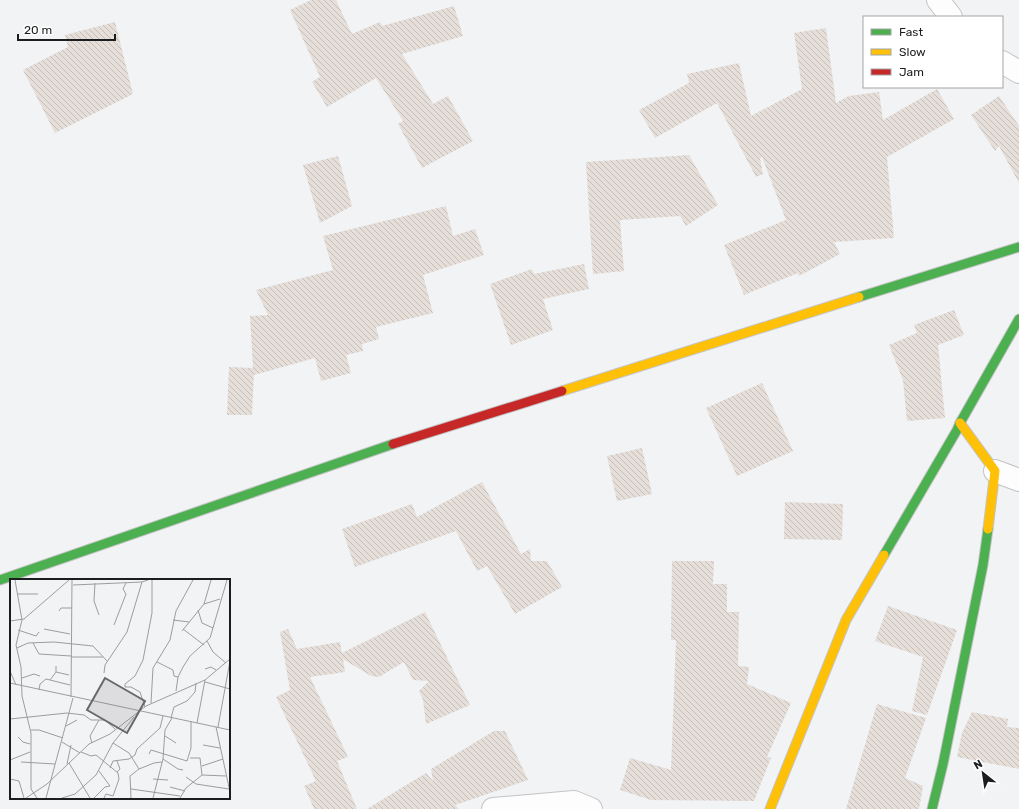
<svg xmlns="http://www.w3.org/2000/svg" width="1019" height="809" viewBox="0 0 1019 809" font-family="Rubik,sans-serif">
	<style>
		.building { fill: url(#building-back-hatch) }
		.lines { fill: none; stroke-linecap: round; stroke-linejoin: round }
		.street-casing { stroke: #c4c4c6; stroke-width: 24 }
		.fast-casing { stroke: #c4c4c6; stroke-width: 11 }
		.slow-casing { stroke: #c4c4c6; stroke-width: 11 }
		.jam-casing { stroke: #c4c4c6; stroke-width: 11 }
		.street { stroke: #fdfdfe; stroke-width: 22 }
		.fast { stroke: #4caf50; stroke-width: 9 }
		.slow { stroke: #ffc107; stroke-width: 9 }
		.jam { stroke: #c62828; stroke-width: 9 }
		.inset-road { fill: none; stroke: #9c9d9f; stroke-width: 1 }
		.view { fill: #676869; fill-opacity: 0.15; stroke: #676869; stroke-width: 2 }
		.inset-edge { fill: none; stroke: #1c1d1e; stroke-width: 2 }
	</style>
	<defs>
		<pattern id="building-back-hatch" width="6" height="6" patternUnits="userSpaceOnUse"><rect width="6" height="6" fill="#e5ded9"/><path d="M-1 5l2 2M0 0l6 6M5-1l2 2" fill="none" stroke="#c4beba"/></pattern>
	</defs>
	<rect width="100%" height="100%" fill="#f2f3f5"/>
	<g class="building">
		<path d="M311 0H336L352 34 380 22 382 26 454 6 463 36 402 54 433 104 448 96 473 141 422 168 398 124 403 121 376 78 327 107 312 82 320 77 290 10Z"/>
		<path d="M115 22 133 94 55 133 23 70 68 47 65 35Z"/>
		<path d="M826 28 836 103 849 96 879 92 883 120 937 89 954 119 887 157 894 238 834 242 840 254 799 276 798 273 744 295 724 245 786 220 762 157 760 158 763 174 756 177 717 103 655 138 639 110 689 83 687 74 739 63 751 116 802 89 794 33Z"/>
		<path d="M999 96 1019 126V183L999 146 995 151 971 115Z"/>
		<path d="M689 155 718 205 686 226 680 216 620 220 624 271 593 274 586 162Z"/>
		<path d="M338 156 352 206 320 223 303 165Z"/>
		<path d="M446 206 453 236 475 229 484 255 423 275 433 313 376 327 379 339 362 344 363 351 346 355 351 373 321 381 315 358 254 375V372L252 415H227L229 367 253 368 250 316 268 315 256 290 333 270 323 236Z"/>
		<path d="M584 264 589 289 543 299 553 330 511 345 490 284 532 269 534 274Z"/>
		<path d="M954 310 964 335 938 345 945 418 907 421 903 380 889 345 917 333 914 325Z"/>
		<path d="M762 383 793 451 737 476 706 408Z"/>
		<path d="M642 448 652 494 617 501 607 456Z"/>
		<path d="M482 482 521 554 530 549 531 561H547L562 587 515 614 487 566 477 571 456 531 355 567 342 529 412 504 417 517Z"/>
		<path d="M785 502 843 504 842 540 784 539Z"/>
		<path d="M672 561H714L713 584H727V612H739L738 666 749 667 747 684 791 703 767 757 771 758 754 801 651 800 620 790 630 758 671 770 676 640H671Z"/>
		<path d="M888 606 957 630 927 715 912 711 923 657 875 641Z"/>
		<path d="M425 612 470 705 426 724 423 700 419 691 429 681 413 680 404 662 379 677 371 676 343 659 345 672 310 677 348 757 337 761 357 809H314L304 786 316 781 276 697 290 690 280 632 288 629 297 649 340 642 342 653Z"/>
		<path d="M877 704 926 718 905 778 923 786 919 809H846Z"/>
		<path d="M972 712 1008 719 1007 727 1019 728V769L957 757 962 733Z"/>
		<path d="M494 731H505L528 780 455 805 459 809H367L426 773 433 781 431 769Z"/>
	</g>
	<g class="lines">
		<g class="street-casing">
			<g id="street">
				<path d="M938 0 951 17"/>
				<path d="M1002 62 1019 72"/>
				<path d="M995 471 1019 480"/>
				<path d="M493 809 574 802 591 809"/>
			</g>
		</g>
		<g class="fast-casing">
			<g id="fast">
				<path d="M859 297 1019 247"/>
				<path d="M884 555 957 430 960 423 1019 319"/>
				<path d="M0 580 393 444"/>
				<path d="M932 809 943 764 983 565 988 529"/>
			</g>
		</g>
		<g class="slow-casing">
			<g id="slow">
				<path d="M562 391 859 297"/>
				<path d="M960 423 995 471 988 529"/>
				<path d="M770 809 846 620 884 555"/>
			</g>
		</g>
		<g class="jam-casing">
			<path id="jam" d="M393 444 562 391"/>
		</g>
		<use href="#street" class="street"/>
		<use href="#fast" class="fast"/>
		<use href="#slow" class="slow"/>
		<use href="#jam" class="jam"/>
	</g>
	<g transform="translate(10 579)">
		<rect width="220" height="220" fill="#f2f3f5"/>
		<path class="inset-road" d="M5 1 12 41 6 66 11 88 12 117 21 154V210L27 219M85 4 84 22 89 36M63 6 132 3 138 1M8 15H28M194 25 201 1M188 31 192 44 203 49M49 32 51 29H62M163 41 179 43M0 42 14 40 59 1M104 46 116 15 113 10 116 4M34 50 60 55M173 50 194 66M8 51 26 57 29 53M172 52 194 25 210 20M197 62 203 73 216 84M23 64 29 75 61 77M7 69 18 64 44 63 83 67 97 82M61 78H93M147 83 163 91 164 97 168 98M195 90 201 88 206 91M0 92 6 106M46 93 59 96M94 94 95 86 117 53 132 3M12 99 24 95 30 97M40 101 46 93V87M195 103 220 110M0 104 220 151M29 111 30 105 36 100 60 106M166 112 168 98 173 88 180 77 200 59 217 1M61 118 62 1M141 124 143 89 160 61 166 32 183 1M135 128 130 113 121 108H115V105L125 97 133 81 142 34V1M161 139 164 128 177 122 185 113 186 104M0 140 57 134 74 136 81 141H95L105 150M187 144 195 101M56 147 67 141M206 148 220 213M208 148 220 82M21 151H29L53 159M155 157 166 164M8 158 13 163 20 165M52 163 70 174M82 164 80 157 89 141M103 164 119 174 129 190 144 184 152 183M193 166 210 169M71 173 81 177 86 176 108 194 109 200 103 217 96 215 94 219M139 175 141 171 177 182 181 169V142M180 179H190L192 196M153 180 168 190 173 191M0 181 20 173M11 183 45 185M59 184 80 219M57 185 61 166M192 187 213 180M100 189 103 182 119 180 125 176 127 170 150 149 153 137M107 193 110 190 107 182M176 198 186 205 219 210M0 200 9 202 14 219M143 200 158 201M160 208 175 212M121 210 170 217M16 219 37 205 79 165 100 155 136 127 195 101 220 80M36 219 63 119M52 219 65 215 86 196 103 164 124 138M84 219 95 208 100 207 89 192M121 219 120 197 129 190M143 219 153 180 155 151 162 139M170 219 176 209 192 196 216 197"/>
		<path class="view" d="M95 99 135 122 117 154 77 131Z"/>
		<rect width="220" height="220" class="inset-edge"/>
	</g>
	<rect x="863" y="16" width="140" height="72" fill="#ffffff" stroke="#a4a5a5"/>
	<rect x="871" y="29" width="20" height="6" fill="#4caf50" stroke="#a4a5a5"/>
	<text x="899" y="36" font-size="12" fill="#1c1d1e">Fast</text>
	<rect x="871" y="49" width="20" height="6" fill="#ffc107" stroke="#a4a5a5"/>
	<text x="899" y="56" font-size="12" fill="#1c1d1e">Slow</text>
	<rect x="871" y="69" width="20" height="6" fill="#c62828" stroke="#a4a5a5"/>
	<text x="899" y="76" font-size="12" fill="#1c1d1e">Jam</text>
	<g transform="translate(983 773) rotate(330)" stroke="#ffffff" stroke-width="3" paint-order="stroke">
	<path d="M0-3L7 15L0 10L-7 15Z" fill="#1c1d1e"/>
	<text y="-6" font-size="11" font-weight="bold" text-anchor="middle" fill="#1c1d1e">N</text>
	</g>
	<path d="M18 34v6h97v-6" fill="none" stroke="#1c1d1e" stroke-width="2"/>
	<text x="24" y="34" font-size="12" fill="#1c1d1e" stroke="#ffffff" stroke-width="3" paint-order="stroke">20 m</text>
</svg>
